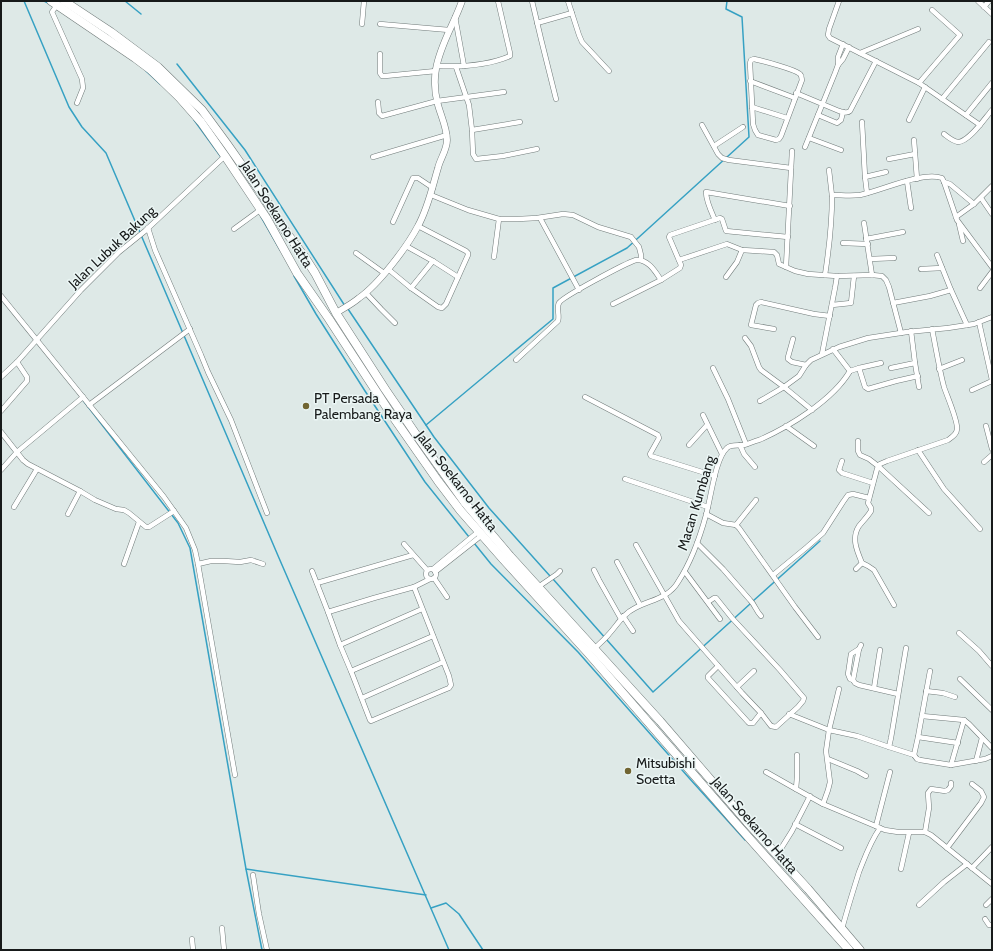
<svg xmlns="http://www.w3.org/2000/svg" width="993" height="951" viewBox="0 0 993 951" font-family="Cabin,sans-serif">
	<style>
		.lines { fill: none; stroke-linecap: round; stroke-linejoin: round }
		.stream { stroke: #36a1c3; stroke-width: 1.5 }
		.street-casing { stroke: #717b7a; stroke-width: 5.5 }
		.secondary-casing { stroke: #717b7a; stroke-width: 7 }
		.highway-casing { stroke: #717b7a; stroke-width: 9 }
		.street { stroke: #fff; stroke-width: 4.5 }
		.secondary { stroke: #fff; stroke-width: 6 }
		.highway { stroke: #fff; stroke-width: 8 }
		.poi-dot { fill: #716532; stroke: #ebf6f5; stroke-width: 1.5 }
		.labels { text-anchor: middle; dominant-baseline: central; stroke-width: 3; stroke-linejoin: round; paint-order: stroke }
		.street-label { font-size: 14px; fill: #171a1a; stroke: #ebf6f5 }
		.poi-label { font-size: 14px; fill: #171a1a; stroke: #ebf6f5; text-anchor: start }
	</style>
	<rect width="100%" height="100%" fill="#dee9e7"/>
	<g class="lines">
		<g class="stream">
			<path d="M24 1 69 107 82 127 106 153 279 558 449 950"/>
			<path d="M44 1 48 3"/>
			<path d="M125 1 141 14"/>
			<path d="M177 64 245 150 345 306"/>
			<path d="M146 71 160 84"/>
			<path d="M194 120 221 157"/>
			<path d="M261 217 280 250"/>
			<path d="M294 276 316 314 365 391 425 482 469 537"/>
			<path d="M348 309 434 437 489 508 550 576"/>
			<path d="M82 399 178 523 190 548 246 869 262 950"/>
			<path d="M426 425 553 319V288L627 248 749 137 742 17 726 9 727 1"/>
			<path d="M474 543 491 564 578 652 690 779 745 840"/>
			<path d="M553 579 653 692 750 604"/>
			<path d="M753 601 820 541"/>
			<path d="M246 869 426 895"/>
			<path d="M431 908 446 903 459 914 483 950"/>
		</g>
		<g class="street-casing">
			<g id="street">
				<path d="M532 1 541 39 556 99"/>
				<path d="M568 1 579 35 582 42 609 71"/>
				<path d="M839 1 829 29 828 35 830 38 919 83 980 125"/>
				<path d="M978 1 992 14"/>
				<path d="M57 5 52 12 82 79 83 88 77 103"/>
				<path d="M984 7 989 1"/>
				<path d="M455 17 464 66"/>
				<path d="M537 23 572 13"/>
				<path d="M362 24 364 1"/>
				<path d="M380 24 449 30"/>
				<path d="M860 53 918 29"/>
				<path d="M380 54V73L382 76H385L436 71"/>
				<path d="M754 59C763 61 794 69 800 74 802 76 801 77 802 80L781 136 779 139 776 140 758 135 755 130 753 124 750 63 751 60Z"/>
				<path d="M838 65 843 59 849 47"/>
				<path d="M437 66C461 67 487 66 510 56V53L498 1"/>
				<path d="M456 67 469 105 472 130 473 154 476 159 503 156 537 149"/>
				<path d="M750 81 795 98"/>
				<path d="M919 83 960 35 932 10"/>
				<path d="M796 93 839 111C843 112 847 114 850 111L876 61"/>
				<path d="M942 99 989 42"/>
				<path d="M378 102 379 113 382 116 437 101 504 92"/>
				<path d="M752 107 787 118"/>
				<path d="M818 115 837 123 841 120 843 112"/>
				<path d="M966 115 992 83"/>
				<path d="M909 120 925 87"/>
				<path d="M862 122 865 177 867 193"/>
				<path d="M702 125 718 154 722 158 729 160 791 168"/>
				<path d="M472 130 520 122"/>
				<path d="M944 134C948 137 952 141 958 142 969 142 985 118 992 110"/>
				<path d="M809 138 841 150"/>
				<path d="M914 140 917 179"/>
				<path d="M714 146 743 127"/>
				<path d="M805 147 835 73 838 65V57L843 44"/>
				<path d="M373 157 447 135"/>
				<path d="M889 159 915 154"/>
				<path d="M865 177 886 172"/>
				<path d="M907 181 911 208"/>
				<path d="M944 182 950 184 974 204"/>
				<path d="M431 195 468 210 499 219H518L537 218 563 214 573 215 598 227 631 237 639 247 641 255V260"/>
				<path d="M832 195C841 195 850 196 860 195 881 191 922 171 942 178L944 182 957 220 992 267"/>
				<path d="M981 198 992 214"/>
				<path d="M956 217 974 204 992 186"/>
				<path d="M540 218 579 290"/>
				<path d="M715 220C711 211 706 201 706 192L790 206"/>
				<path d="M393 222 413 178H418L433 188"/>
				<path d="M864 223 872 275"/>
				<path d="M959 224 963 241"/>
				<path d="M148 228 155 250 201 355 208 372 231 420 267 513"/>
				<path d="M234 229 260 210"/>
				<path d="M866 239 903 232"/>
				<path d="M843 243 868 244"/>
				<path d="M406 246 433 261 411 288"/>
				<path d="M356 253 384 273"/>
				<path d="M937 255 951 290 967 325"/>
				<path d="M494 257 499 219"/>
				<path d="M870 259 894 258"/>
				<path d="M679 260 727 244 742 250 774 252 777 255 779 264 795 271 808 274 837 276 872 275 882 276 886 280 889 287 901 333"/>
				<path d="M433 261 458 277"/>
				<path d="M786 267 792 151"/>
				<path d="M388 269 411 288 438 307 442 308 446 304 468 255V253L466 251 418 226"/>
				<path d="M921 269 942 268"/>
				<path d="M825 275C829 249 832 222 832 196 831 187 830 179 829 170"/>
				<path d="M726 277 737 262 742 250"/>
				<path d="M980 288 992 272"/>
				<path d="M366 293 381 309 395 323"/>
				<path d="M1 296 164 497 186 528 195 550 198 564 235 775"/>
				<path d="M893 303 930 296 951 290"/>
				<path d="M613 304 661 280 680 268 681 265 669 237 670 235 720 218 722 219 726 231 788 237"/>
				<path d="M832 305 851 303 854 276"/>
				<path d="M979 322 992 380"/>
				<path d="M774 329 751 325 756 305 758 303 761 302 814 314 830 316"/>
				<path d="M745 338 751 346 759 367 761 370 784 387 812 410"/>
				<path d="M793 339 788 357V359L792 362 806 365"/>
				<path d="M822 354 835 288 837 276"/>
				<path d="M516 360 558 321C560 315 556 308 559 303 562 297 626 263 636 260 648 259 655 271 661 280"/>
				<path d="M915 363 919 387"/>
				<path d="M713 368 728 399 746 444"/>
				<path d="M859 368 865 387 868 389 896 381 918 376"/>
				<path d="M891 368 915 363 911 331"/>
				<path d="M939 369 962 360"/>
				<path d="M850 371 859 368 881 363"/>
				<path d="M1 377 17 362 81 290 119 252 145 231 225 156"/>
				<path d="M972 390 992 381"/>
				<path d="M585 397 658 435 659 438 650 454 651 456 715 476"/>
				<path d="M760 401 784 387 799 376 806 365 811 360 839 347 868 338 907 332 948 328 974 324 992 317"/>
				<path d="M89 405 190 329"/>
				<path d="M1 411 27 381V377L17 362"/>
				<path d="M703 415 722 454"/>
				<path d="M786 426 814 446"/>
				<path d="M986 426 992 449"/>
				<path d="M1 432 23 460 28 464 80 491 95 500 116 509 124 510 129 513 146 527H149L174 511"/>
				<path d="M858 441V451L860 455 869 459 878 466 929 513"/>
				<path d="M689 445 707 425"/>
				<path d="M740 445 744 454 755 467"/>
				<path d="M918 450 944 489 980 529"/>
				<path d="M842 461 839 470 842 473 873 483"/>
				<path d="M984 462 992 455"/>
				<path d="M1 470 17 452 83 397"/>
				<path d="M625 479 708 507"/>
				<path d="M14 507 37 469"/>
				<path d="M68 514 80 491"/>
				<path d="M706 514 723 523 736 525 739 528 795 607 818 637"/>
				<path d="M736 525 756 500"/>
				<path d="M697 543 723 569 750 600C755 605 756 611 761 616"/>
				<path d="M404 544 427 570"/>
				<path d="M636 545 679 621 742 693 761 713 771 726 776 727 798 707 803 701 804 698 780 670 732 618 716 598H714L708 602"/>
				<path d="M617 562 640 605"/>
				<path d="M124 564 139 522"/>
				<path d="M198 564 211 561H224L240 562 251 560 263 564"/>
				<circle cx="431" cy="574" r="5"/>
				<path d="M433 569 479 531"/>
				<path d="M856 569 862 563"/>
				<path d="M594 570 599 580 621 619"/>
				<path d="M312 571 328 612 340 645 351 671 370 720 371 721 444 690 449 688 451 685 449 676 414 587"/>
				<path d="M435 572 482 535"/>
				<path d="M685 572 720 619"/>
				<path d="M773 575 807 547 823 533 843 502 848 495 853 494 869 498"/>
				<path d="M434 578 447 597"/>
				<path d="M317 583 413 555"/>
				<path d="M538 587 557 574 560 571"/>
				<path d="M894 605 874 570 868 566 862 563C857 551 851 538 859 526 863 521 868 516 871 511V508L868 503 877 469 880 464 887 461 948 440C952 437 957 434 957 429 958 421 947 396 944 387 939 368 936 349 932 329"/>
				<path d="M328 612 374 598 414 587 430 579"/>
				<path d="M623 616 633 631"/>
				<path d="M959 633 979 651 992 666"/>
				<path d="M340 645 422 609"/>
				<path d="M906 648 891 738 889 747 914 755 917 759 920 760 951 765 985 759 992 756"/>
				<path d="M594 649C599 644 605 639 609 634 618 624 623 614 635 608 650 600 669 598 678 582 691 562 700 537 706 515 711 498 715 459 727 448 731 444 739 446 744 445 749 444 754 441 759 440 789 427 833 400 850 371L833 349"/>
				<path d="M859 649 853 680 855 683 859 685 898 694"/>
				<path d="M718 666 708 676V678L748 722 749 723H753L761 713"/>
				<path d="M351 671 433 636"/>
				<path d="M960 679 992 710"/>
				<path d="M853 680 850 679 848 674 851 654 859 649 861 645"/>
				<path d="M737 687 754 671"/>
				<path d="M874 688 880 650"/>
				<path d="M926 691 943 693 955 697"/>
				<path d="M362 698 443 662"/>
				<path d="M789 714 829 730 857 736 889 747"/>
				<path d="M922 716 964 720 969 724 992 748"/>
				<path d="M918 737 958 743"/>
				<path d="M797 755V777L796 789 823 804 885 830 898 832H925L931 835 992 884"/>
				<path d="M914 755 918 737 930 671"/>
				<path d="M828 759 857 771 866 776"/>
				<path d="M976 761 982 738"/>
				<path d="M951 765 964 720"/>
				<path d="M766 772 796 789"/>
				<path d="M823 804 828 790 830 782 826 751 829 730 839 689"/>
				<path d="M795 824 841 848"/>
				<path d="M876 826 890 772"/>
				<path d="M925 832 929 808 928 793 931 789 945 791 948 790 951 786V783"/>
				<path d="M947 848 981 803 984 797 981 791 972 784"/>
				<path d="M777 855 792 831 810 796"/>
				<path d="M972 868 992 847"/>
				<path d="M901 869 909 833"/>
				<path d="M253 875 259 914 267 950"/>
				<path d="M919 905 944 882 967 864"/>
				<path d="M986 905 992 899"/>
				<path d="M985 919 989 925H992"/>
				<path d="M222 928 224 950"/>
				<path d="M842 929C847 910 853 891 859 872 865 857 870 842 880 828"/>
				<path d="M192 939 193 950"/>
			</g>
		</g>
		<g class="secondary-casing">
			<path id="secondary" d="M336 313C344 308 352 304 359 298 379 284 407 247 418 226 428 208 432 188 438 168 440 159 447 150 447 140 447 128 441 116 438 105 435 94 434 80 436 69 440 45 454 24 462 1"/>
		</g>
		<g class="highway-casing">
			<g id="highway">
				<path d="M51 1 135 58 151 70 179 97 201 122 225 156 267 219 297 273 329 319 389 411 438 481 460 510 503 559 589 654 734 821 849 950"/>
				<path d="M64 1 111 32 158 67 202 110 227 144 260 191 286 232 306 259 315 273 336 313 385 389 415 433 465 503 510 556 660 721 747 822 808 889 860 950"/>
			</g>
		</g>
		<use href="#street" class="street"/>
		<use href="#secondary" class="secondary"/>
		<use href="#highway" class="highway"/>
	</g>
	<g class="poi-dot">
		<circle cx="306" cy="406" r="4"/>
		<circle cx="628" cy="771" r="4"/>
	</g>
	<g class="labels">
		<g class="street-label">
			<text transform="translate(277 214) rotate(58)">Jalan Soekarno Hatta</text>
			<text transform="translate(112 247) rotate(-43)">Jalan Lubuk Bakung</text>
			<text transform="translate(457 481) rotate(52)">Jalan Soekarno Hatta</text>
			<text transform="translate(696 503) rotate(-73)">Macan Kumbang</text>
			<text transform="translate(755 825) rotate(49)">Jalan Soekarno Hatta</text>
		</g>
		<g class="poi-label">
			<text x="314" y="398">PT Persada<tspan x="314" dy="16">Palembang Raya</tspan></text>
			<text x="636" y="763">Mitsubishi<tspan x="636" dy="16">Soetta</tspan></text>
		</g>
	</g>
	<rect width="993" height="951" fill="none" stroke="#171a1a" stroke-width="4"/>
</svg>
